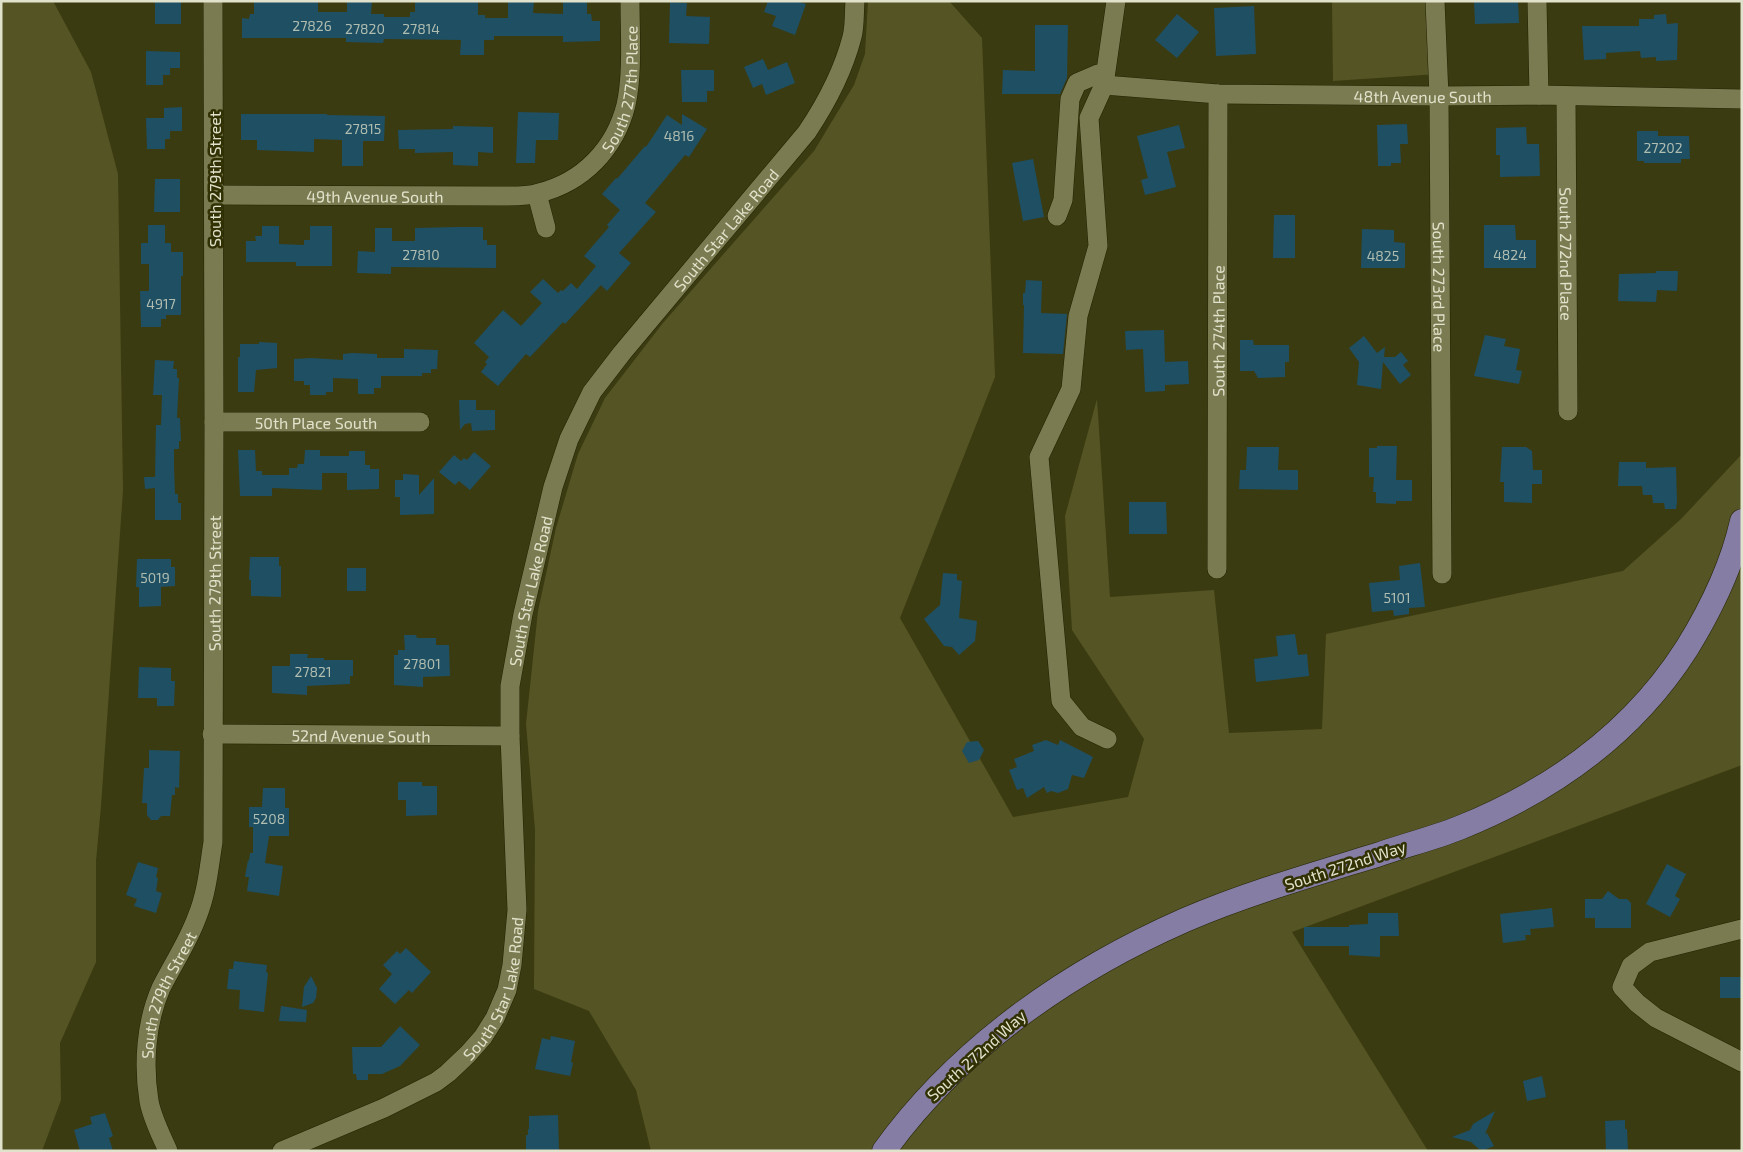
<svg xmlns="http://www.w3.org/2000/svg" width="1743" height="1152" viewBox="0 0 1743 1152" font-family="'Exo 2',sans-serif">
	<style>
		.green { fill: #545425 }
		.building { fill: #1f4f63 }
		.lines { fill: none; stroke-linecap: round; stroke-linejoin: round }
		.minor-casing { stroke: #222202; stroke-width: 20 }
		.major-casing { stroke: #222202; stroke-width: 25 }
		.minor { stroke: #7a7b50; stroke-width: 19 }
		.major { stroke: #857da3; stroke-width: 24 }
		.labels { text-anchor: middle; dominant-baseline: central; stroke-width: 5; stroke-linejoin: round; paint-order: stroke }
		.number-label { font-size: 14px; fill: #b0bdb1 }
		.street-label { font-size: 16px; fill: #e1e2cb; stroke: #313104 }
	</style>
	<rect width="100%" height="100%" fill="#3b3b11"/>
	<g class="green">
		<path d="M1 1H53L91 72 118 174 123 490 101 806 96 861V962L60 1043 61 1100 42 1151H1Z"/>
		<path d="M868 1H949L982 38 995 377 900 618 1013 817 1128 797 1144 739 1072 630 1065 516 1097 399 1110 597 1214 590 1229 733 1322 729 1326 634 1623 571 1681 519 1742 454V765L1292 932 1428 1151H651L636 1090 589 1011 534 989 535 830 526 724 538 611 556 528 578 454 605 398 663 323 814 151 854 85 865 54Z"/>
		<path d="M1332 1H1435L1438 74 1333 81Z"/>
	</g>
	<g class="building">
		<rect x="155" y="1" width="26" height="23"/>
		<path d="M254 1H318V12H347V1H372L371 14H384V17H410V12H415V1H478V15H485V18H508V1H534L533 13 563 14V1H587V14H591L592 21H600V41L563 42V36H494V40H484V55H460L461 40 384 39 383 43 346 42V38H242V18L249 19 250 14H254Z"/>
		<path d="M768 1H797L806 4 795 35 772 26 776 16 764 12Z"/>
		<path d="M1474 1H1518L1519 23 1475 24Z"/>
		<path d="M670 2 687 3 686 16 710 17 709 44 669 43Z"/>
		<path d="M1254 6 1256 54 1216 56 1214 8Z"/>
		<path d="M1177 14 1199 32 1177 58 1155 40Z"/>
		<path d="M1666 14 1667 24 1678 23 1677 60 1656 61V57L1641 58 1640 51 1606 53V59L1584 60 1582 26H1639V19H1654V15Z"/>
		<path d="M1035 25H1068L1067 78 1060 94H1002L1003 70 1035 71Z"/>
		<path d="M146 51 180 52V68H170V75H163V85H146Z"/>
		<path d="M763 59 768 70 787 62 795 83 766 95 762 84 753 88 744 67Z"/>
		<path d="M681 70H714V91H707V102H682Z"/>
		<path d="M182 107V131H170V139H165V149H147L146 118H164V108Z"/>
		<path d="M518 112 559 113 558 140H536L535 163H516Z"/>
		<path d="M241 114H327V115L385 116 384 141H363V166H342V140L314 139V152L257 150V140H241Z"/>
		<path d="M682 114 707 129 689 157 685 155 645 203 656 212 619 253 631 263 607 291 601 285 565 324 563 322 530 357 526 354 498 386 481 372 487 364 485 362 489 357 474 343 503 310 521 326 542 303 530 292 543 279 558 293 561 290 563 291 571 283 577 289 596 266 584 256 609 227 607 225 620 210 602 194 616 178 617 179 645 146 646 147 667 115 682 125Z"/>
		<path d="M1407 124 1408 144H1400L1401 163H1391V166H1378L1377 125Z"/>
		<path d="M1179 125 1185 148 1167 152 1176 187 1145 195 1141 180 1148 178 1137 136Z"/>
		<path d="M453 126 493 127V153L478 152V166L453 165V152L415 153V149H399L398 130 453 129Z"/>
		<path d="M1526 127 1527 144H1539L1540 176 1500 177V155H1496V128Z"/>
		<path d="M1637 131H1658V136H1689L1690 159H1681V163H1644V161H1637Z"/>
		<path d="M1033 159 1044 217 1023 221 1012 163Z"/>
		<path d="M155 179H180V212H154Z"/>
		<path d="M1274 215H1295V258H1273Z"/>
		<path d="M148 225H165V243H171V252H183V276H181V315H166V319H161V327H141L140 291H149V264H141V243H148Z"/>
		<path d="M1484 225H1515L1516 240H1536V268H1484Z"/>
		<path d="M262 226H279V244L304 245V240H310V226H332V266H296V262H246V241H256L255 236H262Z"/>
		<path d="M458 227H483V240H487V245H496V268L391 267V274L357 273 358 251 375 252V228H392V241H415V228Z"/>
		<path d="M1362 229 1394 230V242L1405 243V268H1361Z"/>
		<path d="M1656 271H1678L1677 291 1657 290 1656 302 1618 301 1619 274 1656 273Z"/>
		<path d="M1026 280 1042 281 1041 313 1067 314 1063 354 1023 353 1024 305H1023V293H1025Z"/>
		<path d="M1164 330 1165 362 1188 361 1189 384 1165 385V391L1145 392 1143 349 1126 350 1125 331Z"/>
		<path d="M1485 335 1506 339 1504 346 1520 349 1516 370 1522 371 1519 384 1474 376Z"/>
		<path d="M1364 336 1377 353 1385 347 1384 357H1395L1401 352 1408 361 1403 365 1411 375 1400 384 1383 362 1381 389 1357 385 1359 362 1349 348Z"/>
		<path d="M1240 340H1253L1254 345H1289V362H1285V377L1258 378 1254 371H1240Z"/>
		<path d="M259 342 277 343V368L256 370 254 392H238V357H240V344H259Z"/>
		<path d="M404 349 438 350 437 369H431V373H422V376H381V388H374V394H358V379L333 378V392H326V395H310V385H304V381H294V359L312 358 343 360V354L352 353 377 354V358H404Z"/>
		<path d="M155 360 174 361 173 369H177V378H179L177 418H180L181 441H179V449H174V467L175 494H178V503H181V520H155V488L145 489 144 477H155L156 425H161L162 395H153Z"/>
		<path d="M459 400H476V410H495V430L472 431 471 423 465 424 460 430Z"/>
		<path d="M1377 446H1397L1396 480H1412V501H1396V504L1376 503V492H1373L1374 477H1369V448H1377Z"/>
		<path d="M1247 447H1279L1278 470H1298V490L1239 489 1240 470H1246Z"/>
		<path d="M1502 447H1526L1532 451 1533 470H1542V484H1532V503L1504 502V482H1500Z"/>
		<path d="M238 450H255L256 471H262V475H289V468H297L298 464H304L305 450H320V456H349V451H365V465H370V469H379V489L347 490V473H322V490L272 488V496H240Z"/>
		<path d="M474 452 491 466 470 490 459 481 455 485 439 472 454 455 461 461 464 458 467 460Z"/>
		<path d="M1619 462H1646V468L1676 467 1677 502 1676 509H1665L1664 503H1653L1652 495H1643L1642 486H1618Z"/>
		<path d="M403 474 419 475V495L434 478V514L400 515V497H395V480H403Z"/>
		<path d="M1129 502H1166L1167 534H1129Z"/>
		<path d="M250 557H279V566H281V597L251 596V580H249Z"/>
		<path d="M137 559H171V567H175V586L161 587V606L139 607V587H136Z"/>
		<path d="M1420 563 1425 607 1409 608V614L1394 616 1393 610 1372 612 1369 583 1400 580 1399 566Z"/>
		<rect x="347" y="568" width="19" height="23"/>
		<path d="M943 573 957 574V580L962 581 959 618 977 621 975 641 959 655 952 647 944 646 924 619 940 605Z"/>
		<path d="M1295 634 1298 655 1307 654 1309 676 1256 682 1254 659 1278 656 1276 636Z"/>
		<path d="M404 635H416L417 638H436V645H449L450 676 423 677V687L394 685V655H398V650H405Z"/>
		<path d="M290 654H308L307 658H324V660H353V676H350V684L307 686V695L272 693V666H290Z"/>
		<path d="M139 667 171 668V681H175L174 706H157V698H138Z"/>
		<path d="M1046 740 1058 745 1060 740 1093 757 1084 778 1072 775 1068 789 1058 793 1051 791 1047 793 1044 787 1027 798 1023 788 1017 790 1009 770 1017 767 1014 759 1034 751 1032 745Z"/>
		<path d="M978 741 984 750 979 760 969 763 962 751 967 742Z"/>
		<path d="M149 750 180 751 179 788 175 787V795H172L170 816H161L158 820H151L147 815V803H142L144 768H149Z"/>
		<path d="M398 782H422V786H437V815L406 816V800H398Z"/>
		<path d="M263 788H285V808H289V836H269L265 863 283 866 279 896 247 891 249 877H245L248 860 249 861 250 853H253V827H249V807H262Z"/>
		<path d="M138 862 158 868 156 877 158 878 156 891 162 893 156 913 134 906 137 899 126 895Z"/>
		<path d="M1667 864 1686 874 1675 896 1680 899 1670 917 1646 904Z"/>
		<path d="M1608 891 1619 899H1627L1631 903V928H1595V918H1585V899H1602Z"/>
		<path d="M1552 908 1554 927 1530 929 1531 935H1525L1526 940 1503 943 1500 914Z"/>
		<path d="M1368 913H1398L1399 936H1380V957L1349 955V946H1304V927H1349V925L1368 924Z"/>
		<path d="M406 948 431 972 412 993 409 990 395 1004 379 989 392 974 383 965 397 951 400 954Z"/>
		<path d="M234 961 267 965 266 972 268 973 264 1012 239 1009 240 990 227 989 229 969H233Z"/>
		<path d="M311 976 317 988 316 998 313 1003 302 1007 304 987Z"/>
		<rect x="1720" y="977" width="22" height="21"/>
		<path d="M281 1006 307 1010 306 1022 279 1021Z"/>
		<path d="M400 1026 420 1045 400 1066 382 1074H368V1080H357L356 1074H353L352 1047H381Z"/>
		<path d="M551 1036 575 1041 571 1062 573 1063 570 1076 535 1069 542 1038 550 1040Z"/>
		<path d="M1542 1076 1546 1097 1527 1101 1523 1081Z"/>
		<path d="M1495 1111 1485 1134 1487 1133 1494 1146 1484 1150 1479 1149 1471 1142 1452 1137 1470 1130 1473 1124Z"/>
		<path d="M105 1113 113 1136 109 1138 113 1151H80L74 1130 92 1124 90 1117Z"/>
		<path d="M558 1115 559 1151H526V1135H528V1129H529V1116Z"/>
		<path d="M1625 1120V1129H1627L1628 1151H1606L1605 1121Z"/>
	</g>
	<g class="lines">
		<g class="minor-casing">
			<g id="minor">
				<path id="s1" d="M1435 1 1439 96 1442 574"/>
				<path d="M1537 1 1539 95"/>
				<path id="s2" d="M1104 85 1218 94 1439 96 1539 95 1742 99"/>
				<path id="s3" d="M1566 96 1568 411"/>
				<path d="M537 194 546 228"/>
				<path id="s4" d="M214 195 497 196C510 196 526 197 539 193 583 182 615 149 626 105 633 73 630 34 630 1"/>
				<path d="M1057 216 1063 200 1070 99 1077 83 1098 74H1105"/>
				<path id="s5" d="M214 422H420"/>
				<path id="s6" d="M1217 569 1218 94"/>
				<path id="s7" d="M212 734 510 736"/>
				<path d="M1107 739 1082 727 1061 701 1039 457 1071 389 1078 316 1098 246 1089 118 1104 85 1116 1"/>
				<path d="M1742 929 1650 952 1631 966 1622 987 1637 1003 1656 1018 1742 1062"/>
				<path id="s8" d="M168 1151C161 1135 152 1118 149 1101 143 1064 146 1022 161 988 173 964 188 942 197 917 207 893 209 867 213 842L214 422 213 1"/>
				<path id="s9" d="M282 1151 384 1108 436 1082 448 1073 468 1054 483 1037 495 1018 507 990 512 965 517 910 510 736V686L523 614 553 487 569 439 592 392 622 353 807 132C827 102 843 72 852 37 855 26 854 13 855 1"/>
			</g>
		</g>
		<g class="major-casing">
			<path id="major" d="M884 1151C959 1047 1069 971 1185 920 1248 893 1315 874 1380 854 1406 845 1434 838 1459 828 1551 791 1633 733 1687 648 1711 609 1732 566 1742 521"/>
		</g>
		<use href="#minor" class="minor"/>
		<use href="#major" class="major"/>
	</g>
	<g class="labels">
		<g class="number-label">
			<text x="312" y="25">27826</text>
			<text x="365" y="28">27820</text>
			<text x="421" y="28">27814</text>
			<text x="363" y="128">27815</text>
			<text x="679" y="135">4816</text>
			<text x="1663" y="147">27202</text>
			<text x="421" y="254">27810</text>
			<text x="1510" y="254">4824</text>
			<text x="1383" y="255">4825</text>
			<text x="161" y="303">4917</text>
			<text x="155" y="577">5019</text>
			<text x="1397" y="597">5101</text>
			<text x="422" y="663">27801</text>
			<text x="313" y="671">27821</text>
			<text x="269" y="818">5208</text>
		</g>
		<g class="street-label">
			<text stroke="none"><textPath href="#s4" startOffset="470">South 277th Place</textPath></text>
			<text stroke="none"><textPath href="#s2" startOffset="319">48th Avenue South</textPath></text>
			<text transform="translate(214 179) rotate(-90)">South 279th Street</text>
			<text stroke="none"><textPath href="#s4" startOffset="161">49th Avenue South</textPath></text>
			<text stroke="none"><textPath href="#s9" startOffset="1109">South Star Lake Road</textPath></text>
			<text stroke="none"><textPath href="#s3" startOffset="158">South 272nd Place</textPath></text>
			<text stroke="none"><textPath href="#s1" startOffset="286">South 273rd Place</textPath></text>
			<text stroke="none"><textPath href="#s6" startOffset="238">South 274th Place</textPath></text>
			<text stroke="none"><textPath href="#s5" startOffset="102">50th Place South</textPath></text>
			<text stroke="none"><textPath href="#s8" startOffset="584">South 279th Street</textPath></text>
			<text stroke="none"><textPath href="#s9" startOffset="689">South Star Lake Road</textPath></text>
			<text stroke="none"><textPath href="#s7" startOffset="149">52nd Avenue South</textPath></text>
			<text transform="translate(1345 865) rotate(-18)">South 272nd Way</text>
			<text stroke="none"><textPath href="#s9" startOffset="284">South Star Lake Road</textPath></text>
			<text stroke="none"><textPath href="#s8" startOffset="164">South 279th Street</textPath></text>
			<text transform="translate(976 1055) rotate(-42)">South 272nd Way</text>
		</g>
	</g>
	<rect width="1743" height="1152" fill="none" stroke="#e1e2cb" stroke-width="5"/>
</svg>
